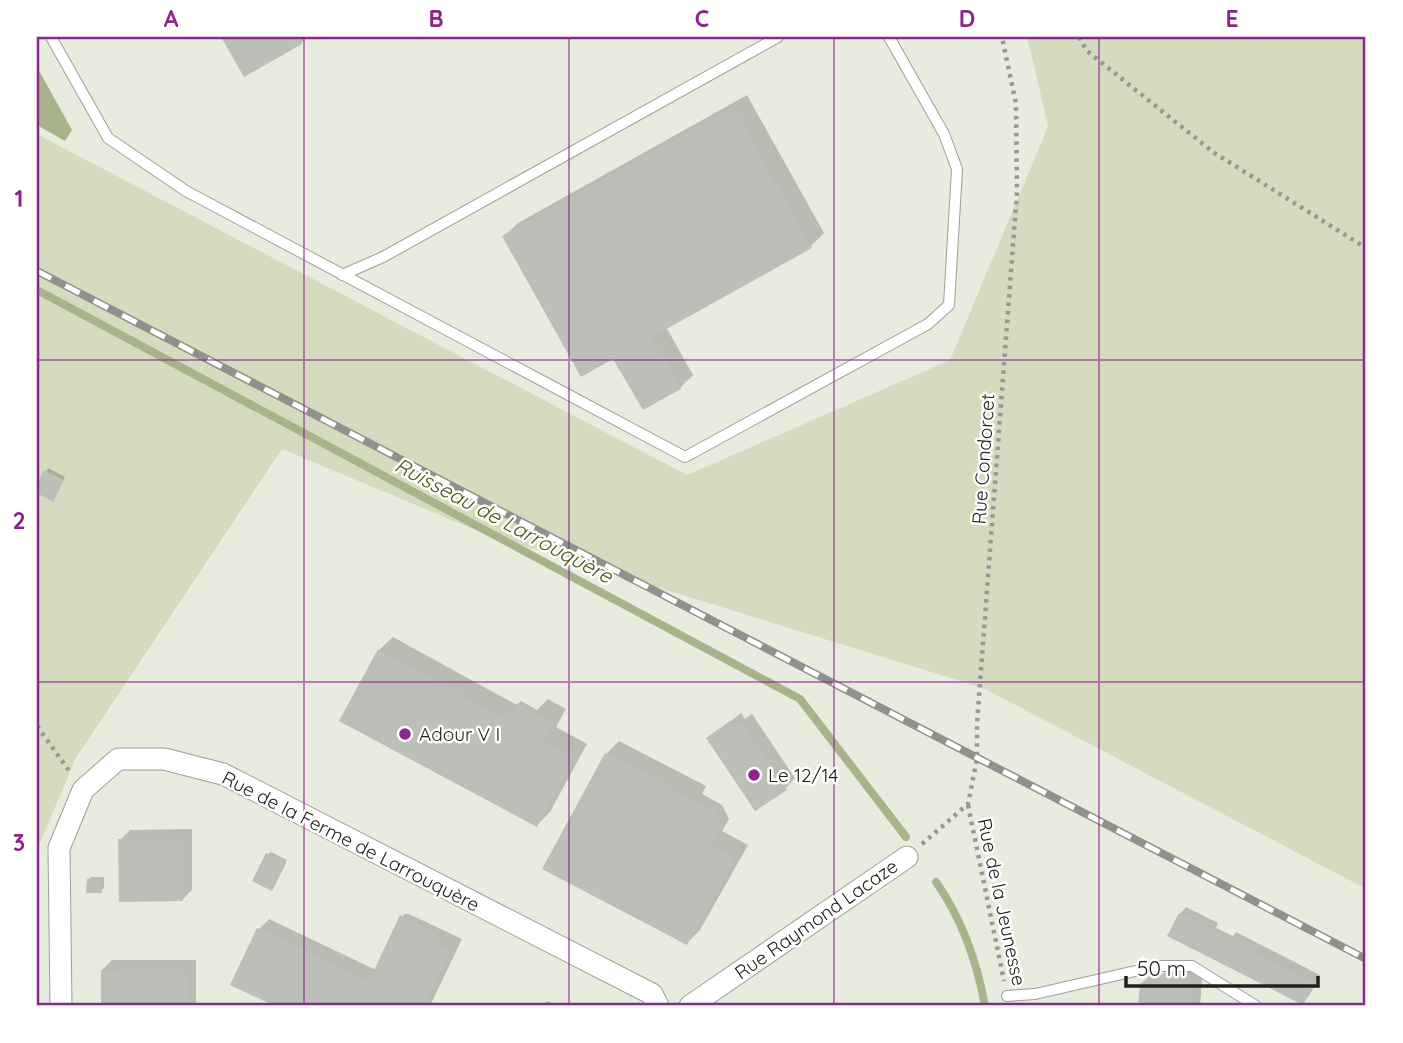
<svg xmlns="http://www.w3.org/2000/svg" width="1403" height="1043" viewBox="0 0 1403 1043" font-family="Quicksand,sans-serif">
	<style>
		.built { fill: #e8ecdf }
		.green { fill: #d4dbbf }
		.water { fill: #a9b38b }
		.shadow { fill: #0003 }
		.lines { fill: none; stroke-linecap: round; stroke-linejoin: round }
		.stream { stroke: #a9b38b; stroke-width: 8 }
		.building { fill: #bcbeb8 }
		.lane-casing { stroke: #9d9f99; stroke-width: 12 }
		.street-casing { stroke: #9d9f99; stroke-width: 23 }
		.path { stroke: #989994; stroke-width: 4.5; stroke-dasharray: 3.5 5; stroke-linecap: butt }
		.lane { stroke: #fff; stroke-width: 10 }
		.street { stroke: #fff; stroke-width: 21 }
		.rail-casing { stroke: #8f918c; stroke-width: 8 }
		.rail { stroke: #fffffe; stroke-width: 5; stroke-dasharray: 16; stroke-linecap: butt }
		.grid { fill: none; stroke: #8d258b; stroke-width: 2; stroke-opacity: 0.55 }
		.poi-dot { fill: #8d258b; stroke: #fffffe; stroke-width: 2.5 }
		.labels { text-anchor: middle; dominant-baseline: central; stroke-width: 5; stroke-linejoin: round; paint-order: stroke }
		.street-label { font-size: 19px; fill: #20211f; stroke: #fffffe }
		.poi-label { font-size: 19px; fill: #20211f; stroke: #fffffe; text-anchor: start }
		.water-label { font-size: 21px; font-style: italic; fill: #4d5819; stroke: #fffffe }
		.neatline { fill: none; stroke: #8d258b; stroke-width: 2.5 }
		.grid-label { font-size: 23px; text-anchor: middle; font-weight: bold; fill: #8d258b }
	</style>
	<rect width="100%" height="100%" fill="#f6f8f1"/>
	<g class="built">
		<path d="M37 37H1027L1048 126 950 360 687 475 37 134Z"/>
		<path d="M282 449 482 533 984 688 1366 889V1006H37V850L76 758Z"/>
	</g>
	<path class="green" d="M1027 37H1366V889L983 688 482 533 282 449 76 758 37 850V134L687 475 950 360 1048 126Z"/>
	<path class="water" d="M37 67 72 130 65 141 37 125Z"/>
	<g class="shadow">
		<path d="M223 37H307L301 43 245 74Z"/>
		<path d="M747 95 824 233 811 246 666 327 693 375 680 388 614 356 504 236 518 223Z"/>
		<path d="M48 468 65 477 53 499 37 491V487Z"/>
		<path d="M393 637 517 705 521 701 537 710 548 699 566 709 556 727 587 744 550 812 537 825 379 650Z"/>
		<path d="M741 713 745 719 752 714 795 778 786 788 726 725Z"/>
		<path d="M619 741 706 786 702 794 722 805 729 819 722 831 748 845 700 930 687 943 606 754Z"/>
		<path d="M192 829V890L182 900 120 840 130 830Z"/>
		<path d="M271 852 287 860 274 886 268 854Z"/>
		<path d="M91 877H104V888L101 891 88 880Z"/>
		<path d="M1186 907 1218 923 1216 928 1233 936 1236 932 1320 975 1309 996 1303 1003 1180 914Z"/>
		<path d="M404 914H409L462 939 430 1006H279L233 984 259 929 269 919 376 970Z"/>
		<path d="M112 960H196V1005L102 1006V970Z"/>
		<path d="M1172 965 1203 967 1200 1006H1204H1140L1142 983 1152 973 1163 974Z"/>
		<path d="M547 1001 557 1006H542Z"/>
	</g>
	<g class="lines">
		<g class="stream">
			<path d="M37 290 800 699 906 837"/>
			<path d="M936 882C962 919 977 962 985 1006"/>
		</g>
	</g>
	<g class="building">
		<path d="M221 37H298L302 44 244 77Z"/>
		<path d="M733 107 812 248 652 337 681 389 643 410 613 359 581 377 502 236Z"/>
		<path d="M44 470 64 480 53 502 37 493V483Z"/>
		<path d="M378 649 508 720 517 703 554 723 544 741 575 757 537 827 339 721Z"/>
		<path d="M730 721 734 727 741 723 787 790 755 811 706 738Z"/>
		<path d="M605 753 716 811 723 826 712 847 736 859 687 945 542 869Z"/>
		<path d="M118 839H183V901L119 902Z"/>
		<path d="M266 853 286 863 272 891 252 881Z"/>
		<path d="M87 879H102V893H86Z"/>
		<path d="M1179 913 1315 982 1303 1005 1167 936Z"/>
		<path d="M400 915 438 933 432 944 450 952 424 1006H275L230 985 257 928 369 981Z"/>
		<path d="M186 969 187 1006H101V970Z"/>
		<path d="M1160 974 1193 977 1192 1006H1138L1140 983 1159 984Z"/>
	</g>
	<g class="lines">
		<g class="lane-casing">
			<g id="lane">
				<path d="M51 37 108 138 186 191 685 457 928 324 949 305 957 169 944 134 889 37"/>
				<path d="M342 275 383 257 778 37"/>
				<path d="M1007 996 1035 994 1157 966H1192L1256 1006"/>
			</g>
		</g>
		<g class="street-casing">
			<g id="street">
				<path d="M61 1006 59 848 83 790 118 759H164L223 774 652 994 658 1006"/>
				<path d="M690 1006 907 857"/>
			</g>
		</g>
		<g class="path">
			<path d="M1079 37 1087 51 1213 152 1366 248"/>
			<path d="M37 726 70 772"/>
			<path d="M968 805 1004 981"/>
			<path d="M922 844 968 804 977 759V723L1017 192 1016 104 1002 37"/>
		</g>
		<use href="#lane" class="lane"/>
		<use href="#street" class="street"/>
		<g class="rail-casing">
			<path id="rail" d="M37 271 1366 959"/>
		</g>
		<use href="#rail" class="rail"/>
	</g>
	<path class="grid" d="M304 37V1006M569 37V1006M834 37V1006M1099 37V1006M37 360H1366M37 682H1366"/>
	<g class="poi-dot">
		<circle cx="405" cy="734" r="7"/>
		<circle cx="754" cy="775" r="7"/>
	</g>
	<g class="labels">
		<g class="street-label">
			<text transform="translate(983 459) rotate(-86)">Rue Condorcet</text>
			<text transform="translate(351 841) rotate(27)">Rue de la Ferme de Larrouquère</text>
			<text transform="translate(1002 902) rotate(78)">Rue de la Jeunesse</text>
			<text transform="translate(816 919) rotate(-35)">Rue Raymond Lacaze</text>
		</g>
		<g class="poi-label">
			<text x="419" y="734">Adour V I</text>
			<text x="768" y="775">Le 12/14</text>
		</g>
		<g class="water-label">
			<text transform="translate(504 520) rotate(28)">Ruisseau de Larrouquère</text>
		</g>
	</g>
	<rect width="1403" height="1043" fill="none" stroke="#fffffe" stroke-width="77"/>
	<path d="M1126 976v10h192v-10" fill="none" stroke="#20211f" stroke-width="3.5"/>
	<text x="1137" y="976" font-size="21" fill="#20211f" stroke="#fffffe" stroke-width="5" paint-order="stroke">50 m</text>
	<rect x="38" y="38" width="1326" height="966" class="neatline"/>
	<g class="grid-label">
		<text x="171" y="27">A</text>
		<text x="436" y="27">B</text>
		<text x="702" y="27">C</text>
		<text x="967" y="27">D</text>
		<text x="1232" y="27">E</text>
		<text x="19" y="207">1</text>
		<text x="19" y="529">2</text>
		<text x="19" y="851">3</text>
	</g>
</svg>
